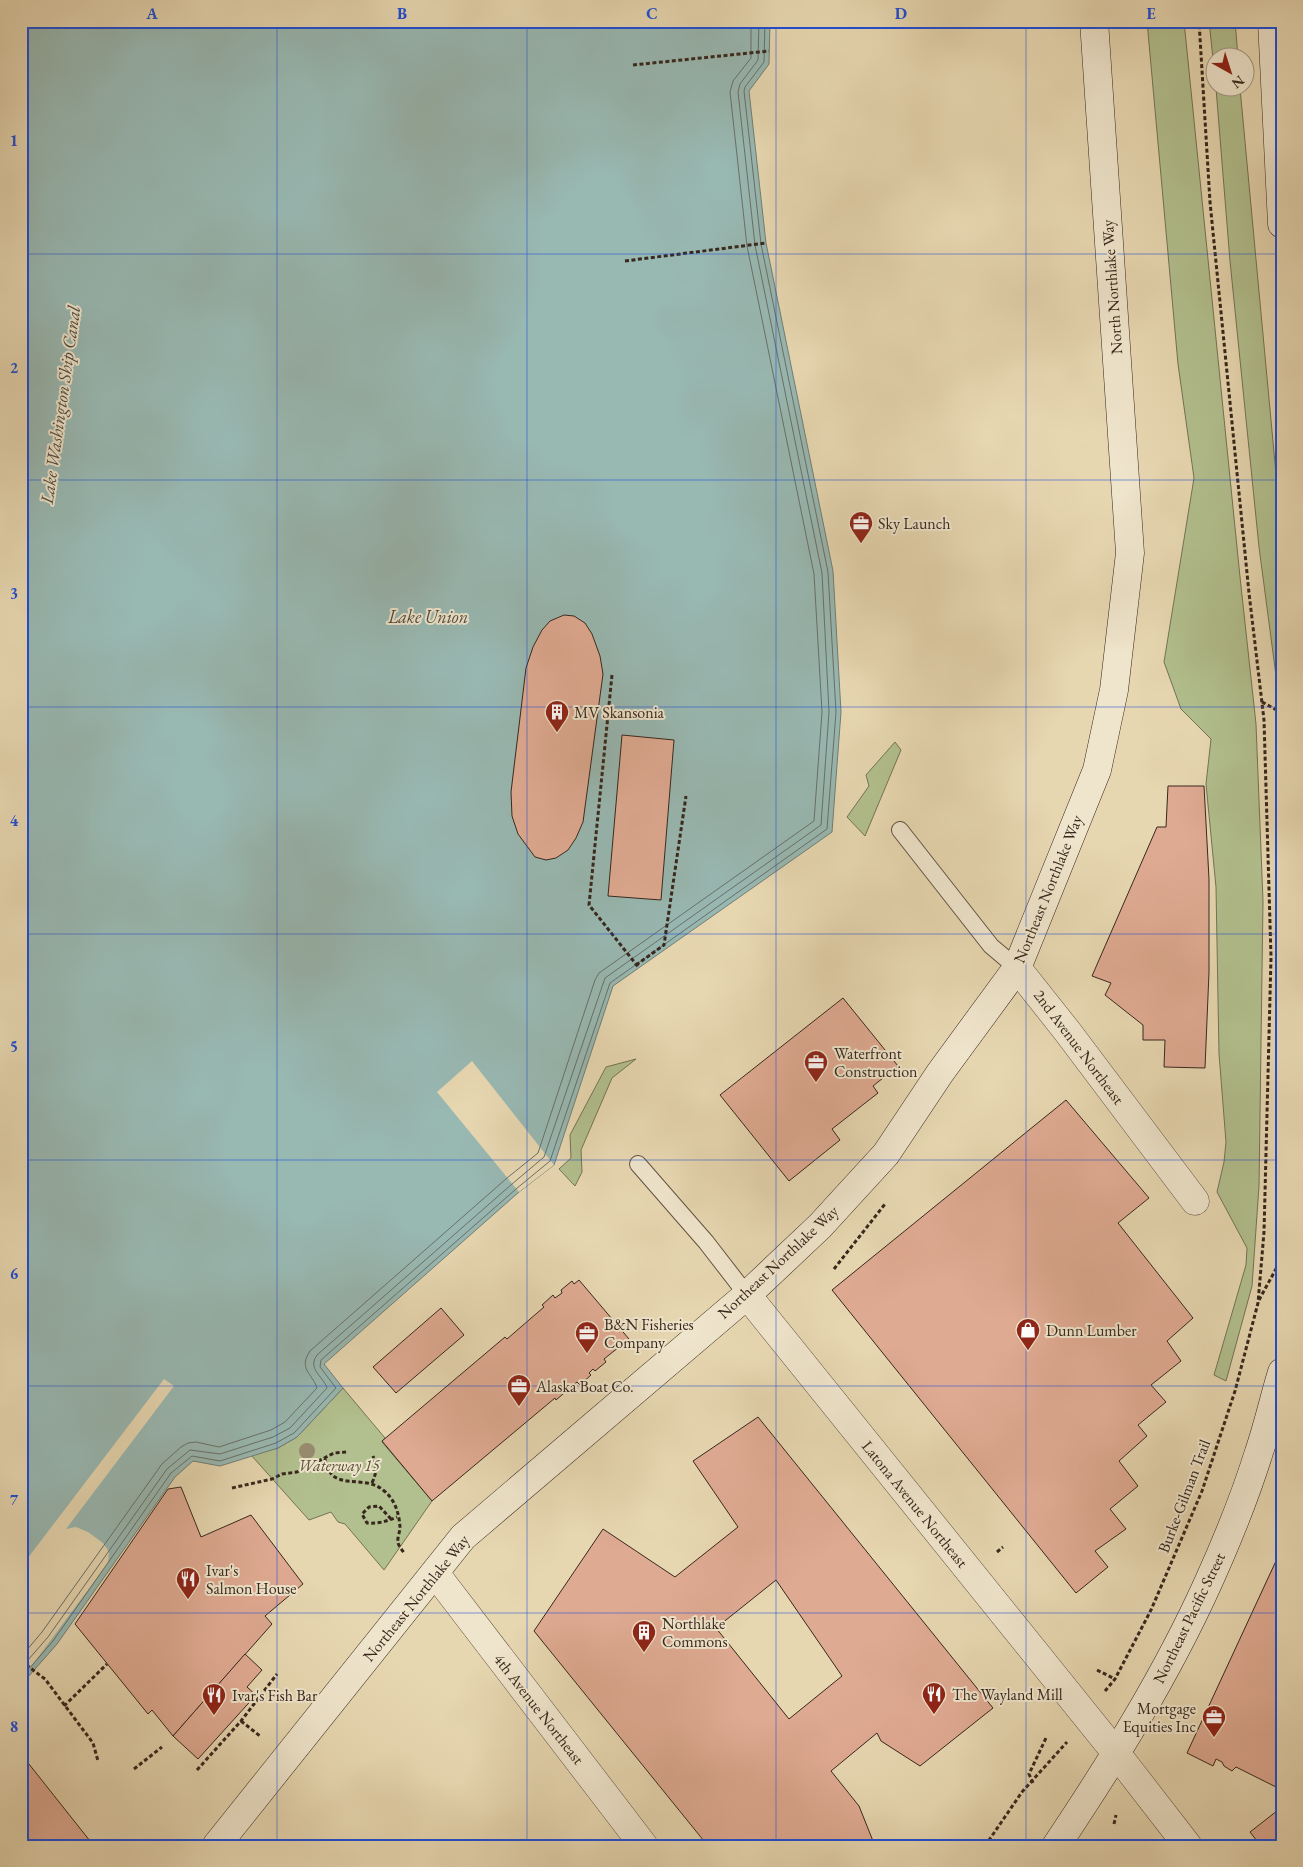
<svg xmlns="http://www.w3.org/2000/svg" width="1303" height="1867" viewBox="0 0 1303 1867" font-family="'EB Garamond',serif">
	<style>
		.green { fill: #b2bf8e; stroke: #747356 }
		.water { fill: #98b8b2; stroke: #717e76 }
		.pier { fill: #e7d7b1 }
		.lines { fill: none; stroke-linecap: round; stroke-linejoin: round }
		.shore { stroke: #687068; stroke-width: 1 }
		.building { fill: #dfaa92; stroke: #37271d; fill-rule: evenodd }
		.lane-casing { stroke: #635342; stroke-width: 18 }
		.street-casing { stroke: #635342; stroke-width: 29 }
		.secondary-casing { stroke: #37271d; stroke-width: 29 }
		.path { stroke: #37271d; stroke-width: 3; stroke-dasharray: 4 2.5; stroke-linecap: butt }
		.lane { stroke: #efe5cc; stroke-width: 16 }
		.street { stroke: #efe5cc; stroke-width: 28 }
		.secondary { stroke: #efe5cc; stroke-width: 28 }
		.tree { fill: #978b6f }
		.grid { fill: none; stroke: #1d4ed8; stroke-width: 1; stroke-opacity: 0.55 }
		.labels { text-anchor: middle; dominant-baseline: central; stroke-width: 4; stroke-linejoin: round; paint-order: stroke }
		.street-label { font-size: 16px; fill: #37271d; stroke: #efe5cc }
		.poi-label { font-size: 16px; fill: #37271d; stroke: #efe5cc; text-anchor: start }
		.park-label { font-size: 16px; font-style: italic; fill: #564d39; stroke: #efe5cc }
		.water-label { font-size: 18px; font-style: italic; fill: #4f4b42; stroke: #efe5cc }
		.neatline { fill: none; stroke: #1d4ed8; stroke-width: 2 }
		.grid-label { font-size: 16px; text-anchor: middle; font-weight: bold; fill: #1d4ed8 }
	</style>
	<rect width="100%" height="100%" fill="#e7d7b1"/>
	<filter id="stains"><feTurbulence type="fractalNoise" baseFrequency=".004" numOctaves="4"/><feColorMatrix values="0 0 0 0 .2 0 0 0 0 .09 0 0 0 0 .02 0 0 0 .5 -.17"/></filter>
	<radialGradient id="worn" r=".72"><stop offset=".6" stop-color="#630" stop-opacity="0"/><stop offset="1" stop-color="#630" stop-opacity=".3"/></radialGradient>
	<g class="green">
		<path d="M1147 21H1184L1240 577 1256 724 1263 901 1259 1186 1252 1286 1226 1381 1214 1375 1246 1265 1247 1248 1217 1192 1224 1162 1226 1142 1219 1054 1216 887 1206 784 1211 739 1181 709 1164 662 1194 478 1178 364Z"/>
		<path d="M1209 21H1235L1238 57 1216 58V87Z"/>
		<path d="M1216 88H1240L1282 538V708L1280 706 1259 547 1230 261Z"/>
		<path d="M895 742 901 750 865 836 847 817 869 786 866 775Z"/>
		<path d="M636 1059 612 1078 581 1150 582 1172 575 1186 559 1169 571 1158 570 1135 606 1067Z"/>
		<path d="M343 1388 385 1438 382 1442 432 1501 384 1570 345 1524 338 1522 331 1512 309 1520 251 1455 278 1448 297 1437Z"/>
	</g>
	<path class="water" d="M21 21H770L769 64 749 91 766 243 833 571 841 712 832 832 613 986 554 1165 519 1192 324 1364 343 1388 297 1437 278 1448 220 1466 193 1461 175 1477 57 1644 21 1685Z"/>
	<g class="pier">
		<path d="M472 1061 554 1165 519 1192 437 1092Z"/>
		<path d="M164 1379 174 1386 66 1529 76 1527 88 1532 103 1543 109 1552 108 1563 21 1680V1567Z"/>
	</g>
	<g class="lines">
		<g class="shore">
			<path d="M21 1657 42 1632 162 1464 181 1447 188 1443 196 1442 219 1447 271 1430 285 1422 317 1388C312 1373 298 1369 310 1351L507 1178 538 1153 595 980 599 973 814 821 822 712 814 574 747 246 730 92 733 81 751 58V21"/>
			<path d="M21 1668 48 1637 167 1469 190 1450 220 1454 273 1437 290 1428 327 1388C323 1376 307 1369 317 1355L512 1184 544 1157 605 978 821 825 829 712 822 573 755 245 738 92 740 84 758 60 759 21"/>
			<path d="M21 1678 53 1641 171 1473 192 1456 220 1461 276 1443 294 1433 336 1388 320 1367 321 1360 516 1189 550 1161 610 983 827 829 836 712 828 572 761 244 744 91 745 87 764 62 765 21"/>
		</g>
	</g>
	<g class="building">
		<path d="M564 615 574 616 585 623 592 634 600 656 603 674 583 822 576 838 568 850 556 858 546 860 535 857 518 834 512 816 511 792 526 668 533 647 542 630 550 621Z"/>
		<path d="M622 735 674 740 661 900 608 896Z"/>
		<path d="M1168 786H1204L1209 879V972L1205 1068 1164 1067 1165 1040H1143V1025L1105 995 1111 983 1092 976 1157 827H1166Z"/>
		<path d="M843 998 898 1066 873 1086 878 1093 832 1129 840 1140 789 1181 720 1095Z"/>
		<path d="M1066 1100 1149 1198 1118 1223 1193 1318 1167 1341 1181 1361 1151 1385 1166 1402 1138 1425 1147 1436 1119 1461 1138 1486 1110 1509 1126 1529 1095 1551 1108 1567 1076 1593 832 1290Z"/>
		<path d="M579 1280 629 1339 604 1359 606 1362 595 1371 593 1369 589 1373 591 1375 580 1385 577 1382 556 1400 555 1398 432 1501 382 1441 505 1337 507 1339 544 1307 542 1305 553 1295 555 1298 562 1293 561 1290 572 1281 574 1284Z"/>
		<path d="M441 1308 464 1335 396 1393 373 1367Z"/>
		<path d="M758 1417 993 1708 920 1766 881 1741 877 1733 831 1771 859 1806 875 1846H708L534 1631 603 1529 675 1577 738 1527 693 1461ZM776 1580 842 1676 789 1719 716 1628Z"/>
		<path d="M181 1487 201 1537 251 1515 303 1584 265 1616 272 1624 173 1736 152 1710 148 1714 75 1624 168 1489Z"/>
		<path d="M1282 1548V1790L1236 1767 1232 1771 1224 1766 1222 1762 1216 1759 1213 1766 1187 1753Z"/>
		<path d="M245 1654 262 1670 247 1687 256 1695 198 1759 173 1736Z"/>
		<path d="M21 1754 94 1846H21Z"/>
		<path d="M1282 1807V1846H1261L1250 1832Z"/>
	</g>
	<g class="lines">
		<g class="lane-casing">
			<g id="lane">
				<path d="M900 830 991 946 1017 968"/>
				<path d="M638 1164 706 1242 747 1295"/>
			</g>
		</g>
		<g class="street-casing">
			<g id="street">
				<path d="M1017 968 1067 1031 1195 1201"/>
				<path d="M747 1295 1116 1753 1188 1846"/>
				<path d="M435 1573 644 1846"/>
			</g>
		</g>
		<g class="secondary-casing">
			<g id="secondary">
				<path d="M1272 21 1282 224"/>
				<path d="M216 1846 463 1537 747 1295 820 1226 886 1154 940 1073 1017 968 1097 770 1114 690 1130 553 1094 21"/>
				<path d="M1056 1846C1112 1762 1166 1676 1208 1583 1227 1541 1245 1497 1259 1452 1268 1426 1274 1398 1282 1372"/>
			</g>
		</g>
		<g class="path">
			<path d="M633 65 769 51"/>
			<path d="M625 261 766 243"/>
			<path d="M612 675 589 905 639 968"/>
			<path d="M1262 702 1282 713"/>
			<path d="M636 965 664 945 686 796"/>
			<path d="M834 1269 885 1204"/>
			<path d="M1259 1300 1277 1267"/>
			<path d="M325 1459C331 1494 363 1473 383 1490 395 1499 399 1513 400 1527 400 1532 397 1538 398 1543 399 1546 402 1550 404 1553"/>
			<path d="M372 1483C377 1472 377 1466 373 1456"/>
			<path d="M232 1488 272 1479 282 1474 297 1472 334 1453 347 1452"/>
			<path d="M391 1519 379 1506 369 1507 362 1514 367 1523C379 1524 387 1521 397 1517"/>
			<path d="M997 1552 1003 1547"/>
			<path d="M21 1661 45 1679 93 1743 98 1761"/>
			<path d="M1097 1670 1115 1679"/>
			<path d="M1105 1691 1115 1679 1151 1610 1202 1491 1235 1391 1258 1303 1264 1232 1271 957 1264 720 1249 593 1210 202 1199 21"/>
			<path d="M64 1706 107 1664"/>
			<path d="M241 1721 260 1736"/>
			<path d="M134 1769 162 1747"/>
			<path d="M197 1770 241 1721 277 1674"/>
			<path d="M1033 1783 1029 1774 1046 1738"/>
			<path d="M1114 1824 1116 1815"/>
			<path d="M985 1846 1022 1792 1067 1742"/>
		</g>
		<use href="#lane" class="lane"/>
		<use href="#street" class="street"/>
		<use href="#secondary" class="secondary"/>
	</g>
	<circle class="tree" cx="307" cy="1451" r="8"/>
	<path class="grid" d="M277 21V1846M527 21V1846M776 21V1846M1026 21V1846M21 254H1282M21 480H1282M21 707H1282M21 934H1282M21 1160H1282M21 1386H1282M21 1613H1282"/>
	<defs>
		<g id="office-pin" transform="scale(1.25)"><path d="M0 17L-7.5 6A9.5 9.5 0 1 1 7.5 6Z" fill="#8f2418" stroke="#efe5cc"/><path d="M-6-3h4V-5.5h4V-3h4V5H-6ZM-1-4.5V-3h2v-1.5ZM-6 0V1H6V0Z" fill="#fff"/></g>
		<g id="building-pin" transform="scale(1.25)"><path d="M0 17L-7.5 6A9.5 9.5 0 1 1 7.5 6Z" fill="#8f2418" stroke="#efe5cc"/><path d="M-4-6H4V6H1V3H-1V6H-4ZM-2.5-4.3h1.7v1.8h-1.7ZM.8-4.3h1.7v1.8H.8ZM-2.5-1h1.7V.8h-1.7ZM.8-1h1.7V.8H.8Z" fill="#fff"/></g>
		<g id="shop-pin" transform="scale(1.25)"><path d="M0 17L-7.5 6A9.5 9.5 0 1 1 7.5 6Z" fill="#8f2418" stroke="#efe5cc"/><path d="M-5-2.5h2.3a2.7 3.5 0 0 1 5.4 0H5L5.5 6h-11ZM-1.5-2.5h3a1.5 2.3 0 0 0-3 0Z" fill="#fff"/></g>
		<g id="restaurant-pin" transform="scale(1.25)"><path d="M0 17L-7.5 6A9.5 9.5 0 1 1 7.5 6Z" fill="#8f2418" stroke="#efe5cc"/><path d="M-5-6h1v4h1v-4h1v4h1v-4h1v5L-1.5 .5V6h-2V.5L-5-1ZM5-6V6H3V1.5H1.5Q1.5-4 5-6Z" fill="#fff"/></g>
	</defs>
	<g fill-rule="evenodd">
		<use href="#office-pin" x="861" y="523"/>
		<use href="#building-pin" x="557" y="712"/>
		<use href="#office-pin" x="816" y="1062"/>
		<use href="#shop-pin" x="1028" y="1330"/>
		<use href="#office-pin" x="587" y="1333"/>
		<use href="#office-pin" x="519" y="1386"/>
		<use href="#restaurant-pin" x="188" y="1579"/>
		<use href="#building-pin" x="644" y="1632"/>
		<use href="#restaurant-pin" x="934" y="1694"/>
		<use href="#restaurant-pin" x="214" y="1695"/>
		<use href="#office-pin" x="1214" y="1717"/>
	</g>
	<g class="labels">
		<g class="street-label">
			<text transform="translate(1112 287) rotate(-94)">North Northlake Way</text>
			<text transform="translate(1048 889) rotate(-68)">Northeast Northlake Way</text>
			<text transform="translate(1079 1047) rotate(53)">2nd Avenue Northeast</text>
			<text transform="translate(778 1262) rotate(-43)">Northeast Northlake Way</text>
			<text transform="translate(1184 1496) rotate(-69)">Burke-Gilman Trail</text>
			<text transform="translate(915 1504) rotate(51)">Latona Avenue Northeast</text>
			<text transform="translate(416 1598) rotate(-51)">Northeast Northlake Way</text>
			<text transform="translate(1189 1618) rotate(-64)">Northeast Pacific Street</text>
			<text transform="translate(539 1709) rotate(52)">4th Avenue Northeast</text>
		</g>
		<g class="poi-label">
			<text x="878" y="523">Sky Launch</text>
			<text x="574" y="712">MV Skansonia</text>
			<text x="834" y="1053">Waterfront<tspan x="834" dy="18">Construction</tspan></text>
			<text x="604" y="1324">B&amp;N Fisheries<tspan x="604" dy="18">Company</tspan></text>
			<text x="1046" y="1330">Dunn Lumber</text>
			<text x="536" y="1386">Alaska Boat Co.</text>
			<text x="206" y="1570">Ivar's<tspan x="206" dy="18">Salmon House</tspan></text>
			<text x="662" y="1623">Northlake<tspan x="662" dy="18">Commons</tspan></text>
			<text x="952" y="1694">The Wayland Mill</text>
			<text x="232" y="1695">Ivar's Fish Bar</text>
			<text x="1196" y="1708" text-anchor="end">Mortgage<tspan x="1196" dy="18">Equities Inc</tspan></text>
		</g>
		<g class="park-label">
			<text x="339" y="1465">Waterway 15</text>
		</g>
		<g class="water-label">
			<text transform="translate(60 405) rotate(-82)">Lake Washington Ship Canal</text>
			<text x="428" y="616">Lake Union</text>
		</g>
	</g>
	<rect width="1303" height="1867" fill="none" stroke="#e7d7b1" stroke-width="55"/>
	<g transform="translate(1230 72) rotate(141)"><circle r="24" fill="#efe5cc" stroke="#a59986"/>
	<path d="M0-4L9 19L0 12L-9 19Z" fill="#8f2418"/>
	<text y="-8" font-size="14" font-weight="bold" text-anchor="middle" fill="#37271d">N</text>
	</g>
	<rect x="28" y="28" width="1248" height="1812" class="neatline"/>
	<g class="grid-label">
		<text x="152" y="19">A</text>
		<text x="402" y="19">B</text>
		<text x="652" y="19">C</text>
		<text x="901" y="19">D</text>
		<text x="1151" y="19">E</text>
		<text x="14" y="146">1</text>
		<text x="14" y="373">2</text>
		<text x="14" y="599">3</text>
		<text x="14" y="826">4</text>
		<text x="14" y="1052">5</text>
		<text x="14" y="1279">6</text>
		<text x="14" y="1505">7</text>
		<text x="14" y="1732">8</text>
	</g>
	<rect width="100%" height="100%" filter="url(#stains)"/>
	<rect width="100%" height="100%" fill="url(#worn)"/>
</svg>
